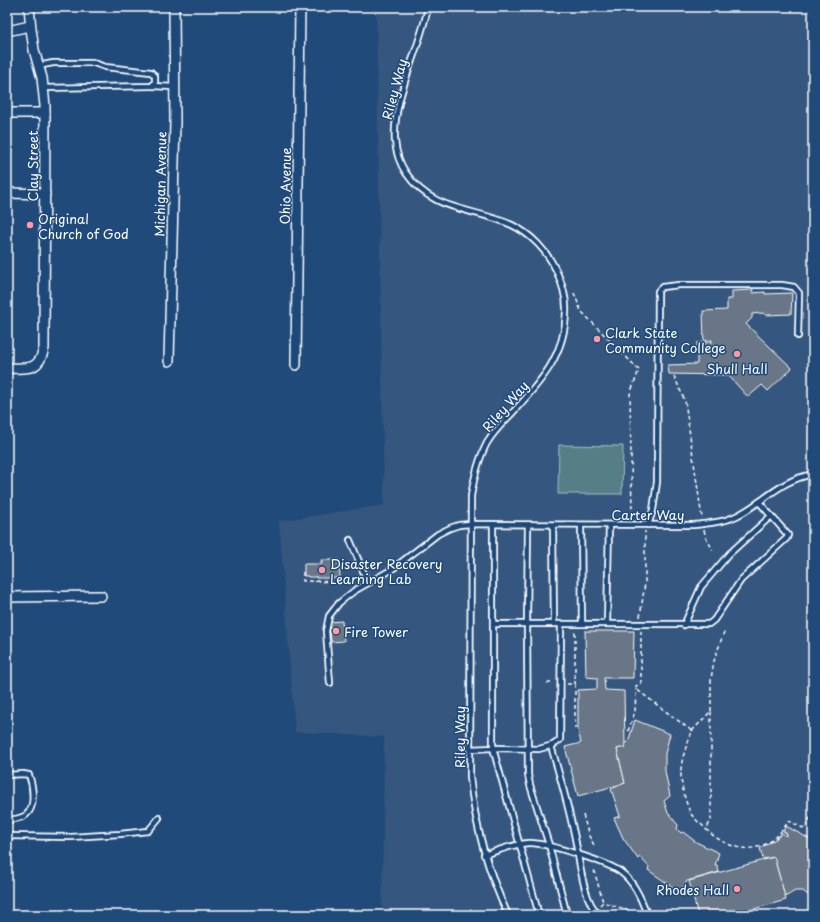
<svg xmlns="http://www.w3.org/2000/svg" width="820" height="922" viewBox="0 0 820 922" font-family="'Playpen Sans',sans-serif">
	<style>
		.built { fill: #35577e }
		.green { fill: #547e87; stroke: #aabec3 }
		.building { fill: #687687; stroke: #fff }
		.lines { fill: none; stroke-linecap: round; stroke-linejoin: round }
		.lane-casing { stroke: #fff; stroke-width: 8 }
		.street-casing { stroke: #fff; stroke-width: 12 }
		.path { stroke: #fff; stroke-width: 1.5; stroke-dasharray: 4 3; stroke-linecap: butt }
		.lane { stroke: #1f4a7a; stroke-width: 4.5 }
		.street { stroke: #1f4a7a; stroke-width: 9 }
		.poi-dot { fill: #ff9aa2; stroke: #1f4a7a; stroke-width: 1.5 }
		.labels { text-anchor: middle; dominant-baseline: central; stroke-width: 3; stroke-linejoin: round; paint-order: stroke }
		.street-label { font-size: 13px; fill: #fff; stroke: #1f4a7a }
		.poi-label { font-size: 13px; fill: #fff; stroke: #1f4a7a; text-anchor: start }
	</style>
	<rect width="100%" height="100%" fill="#1f4a7a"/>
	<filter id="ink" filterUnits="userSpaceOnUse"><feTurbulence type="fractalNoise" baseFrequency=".025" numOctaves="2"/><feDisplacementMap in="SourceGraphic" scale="8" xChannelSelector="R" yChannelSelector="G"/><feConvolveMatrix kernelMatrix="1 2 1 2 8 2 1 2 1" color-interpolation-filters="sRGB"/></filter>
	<g filter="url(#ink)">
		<path class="built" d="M376 7H813V915H382L384 737 295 732 279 521 384 505Z"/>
		<path class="green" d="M559 445 623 446 622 494H558Z"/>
		<g class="building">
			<path d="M753 290V293L765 292V294L792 293 791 314 766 315 763 313 752 314V318L746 324 792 368 768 391 762 385 748 397 728 375 669 374 668 365 697 364V343L712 342V340L704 341 703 311 727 310V299H732V291Z"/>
			<path d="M321 560H339L340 578H316V576L315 577H308V576H304V564H322Z"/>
			<path d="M342 621 344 641 331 642 329 622Z"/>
			<path d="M585 631H634L633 678H604L605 690 624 691 625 747 617 749 625 783 578 796 565 747 581 743 578 730V690L597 689V678L586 677Z"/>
			<path d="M635 720 670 734 665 754V771L670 796 664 801 668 813 678 825 677 829 681 833 683 832 696 842 719 853 715 865H717L719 872 687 881 680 892 648 870 649 867 640 857 638 859 623 838 614 818 620 816 611 789 625 783 617 749 625 747V743L628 742Z"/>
			<path d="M786 826 813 841 812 898 803 891H795L785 897 774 857 763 859 760 848 777 838 782 833 786 836 787 834 783 831Z"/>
			<path d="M774 857 786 900 732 915H698L689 881Z"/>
		</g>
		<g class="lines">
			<g class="lane-casing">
				<g id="lane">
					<path d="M428 7C420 49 392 99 395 141 396 152 400 164 406 173 433 213 473 207 512 225 531 234 547 251 556 270 562 283 567 297 566 312 565 355 542 380 515 410 505 421 494 431 487 443 478 460 474 478 471 496L470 777C475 827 487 870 508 915"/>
					<path d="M38 66 53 63H94L105 67 151 72 155 76V82L152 86 43 88"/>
					<path d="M152 86 174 87"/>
					<path d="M528 525 527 624 528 775 530 785 549 845 567 915"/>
					<path d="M553 525 554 624"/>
					<path d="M581 525 582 624"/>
					<path d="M648 525 653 510 657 482 658 291 662 287 679 285H782L794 287 799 293 798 336"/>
					<path d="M350 540 368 583"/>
					<path d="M493 624H561L560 740 553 745 539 749 493 748 539 915"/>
					<path d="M561 624H709L714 620 741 580 787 538 788 535 759 502"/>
					<path d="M607 624 609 525"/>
					<path d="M684 625 701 587 729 554 771 516"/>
					<path d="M330 683 326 631 329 616 339 603 354 591 391 570 438 534 450 528 459 525 470 524 694 525C711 523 727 522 742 513 768 498 782 480 813 474"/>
					<path d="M551 746C559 773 567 801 573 829 579 851 581 899 599 915"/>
					<path d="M470 749 493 748V524"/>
					<path d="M7 775 23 774 29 775C33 786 36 807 26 815 21 819 13 819 7 820"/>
					<path d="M7 836 71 837 120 834 148 831 159 818"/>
					<path d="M484 855C499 850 514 844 529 843 544 842 611 863 622 873 635 883 642 900 647 915"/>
					<path d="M801 915H802"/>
				</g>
			</g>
			<g class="street-casing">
				<g id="street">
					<path d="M7 31 30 26"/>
					<path d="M7 113H45"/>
					<path d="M7 193 45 194"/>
					<path d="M169 361 175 122 174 7"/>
					<path d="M296 365 300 7"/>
					<path d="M7 368C27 368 39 372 44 348L45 106 42 78 34 50 31 29 29 7"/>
					<path d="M7 597 101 596"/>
				</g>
			</g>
			<g class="path">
				<path d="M574 293 581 311 639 370 630 394 632 517"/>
				<path d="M674 376 685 401 702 518"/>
				<path d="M704 530 706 538 713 550"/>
				<path d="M303 572V581L350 582 358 579"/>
				<path d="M640 617 645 583V531"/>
				<path d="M641 631V683L636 686V689L692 731C688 744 682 755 681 769 680 783 685 801 691 814 694 818 698 822 702 825 718 843 744 856 768 843 777 838 783 829 789 821L805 829 813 812"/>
				<path d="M547 683H553"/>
				<path d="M567 684H575V631"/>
				<path d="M575 684V729"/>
				<path d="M711 711V679L714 661 725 629"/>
				<path d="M628 731 635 712 636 689"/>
				<path d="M692 731 711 711V820L706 830"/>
				<path d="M583 815 589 836 594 845"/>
				<path d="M594 870 603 902"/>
				<path d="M600 905 603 902 639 914"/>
			</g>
			<use href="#lane" class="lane"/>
			<use href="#street" class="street"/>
		</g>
	</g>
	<g class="poi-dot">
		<circle cx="30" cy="225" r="4"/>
		<circle cx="597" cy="339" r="4"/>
		<circle cx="737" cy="354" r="4"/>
		<circle cx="322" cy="570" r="4"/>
		<circle cx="336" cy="631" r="4"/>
		<circle cx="737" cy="889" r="4"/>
	</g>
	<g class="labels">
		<g class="street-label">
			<text transform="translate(394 89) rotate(-75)">Riley Way</text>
			<text transform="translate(32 166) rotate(-90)">Clay Street</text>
			<text transform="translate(160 184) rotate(-89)">Michigan Avenue</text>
			<text transform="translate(285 186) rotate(-89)">Ohio Avenue</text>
			<text transform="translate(505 406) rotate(-49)">Riley Way</text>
			<text x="648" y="514">Carter Way</text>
			<text transform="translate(459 737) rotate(-90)">Riley Way</text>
		</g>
		<g class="poi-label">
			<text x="38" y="218">Original<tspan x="38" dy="15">Church of God</tspan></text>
			<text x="605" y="332">Clark State<tspan x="605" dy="15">Community College</tspan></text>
			<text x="737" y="368" text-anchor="middle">Shull Hall</text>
			<text x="330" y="563">Disaster Recovery<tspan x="330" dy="15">Learning Lab</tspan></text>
			<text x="344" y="631">Fire Tower</text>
			<text x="729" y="889" text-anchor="end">Rhodes Hall</text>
		</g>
	</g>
	<rect width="820" height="922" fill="none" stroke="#1f4a7a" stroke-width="24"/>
	<rect x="12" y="12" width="796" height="898" fill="none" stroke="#fff" stroke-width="1.5" filter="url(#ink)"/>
</svg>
